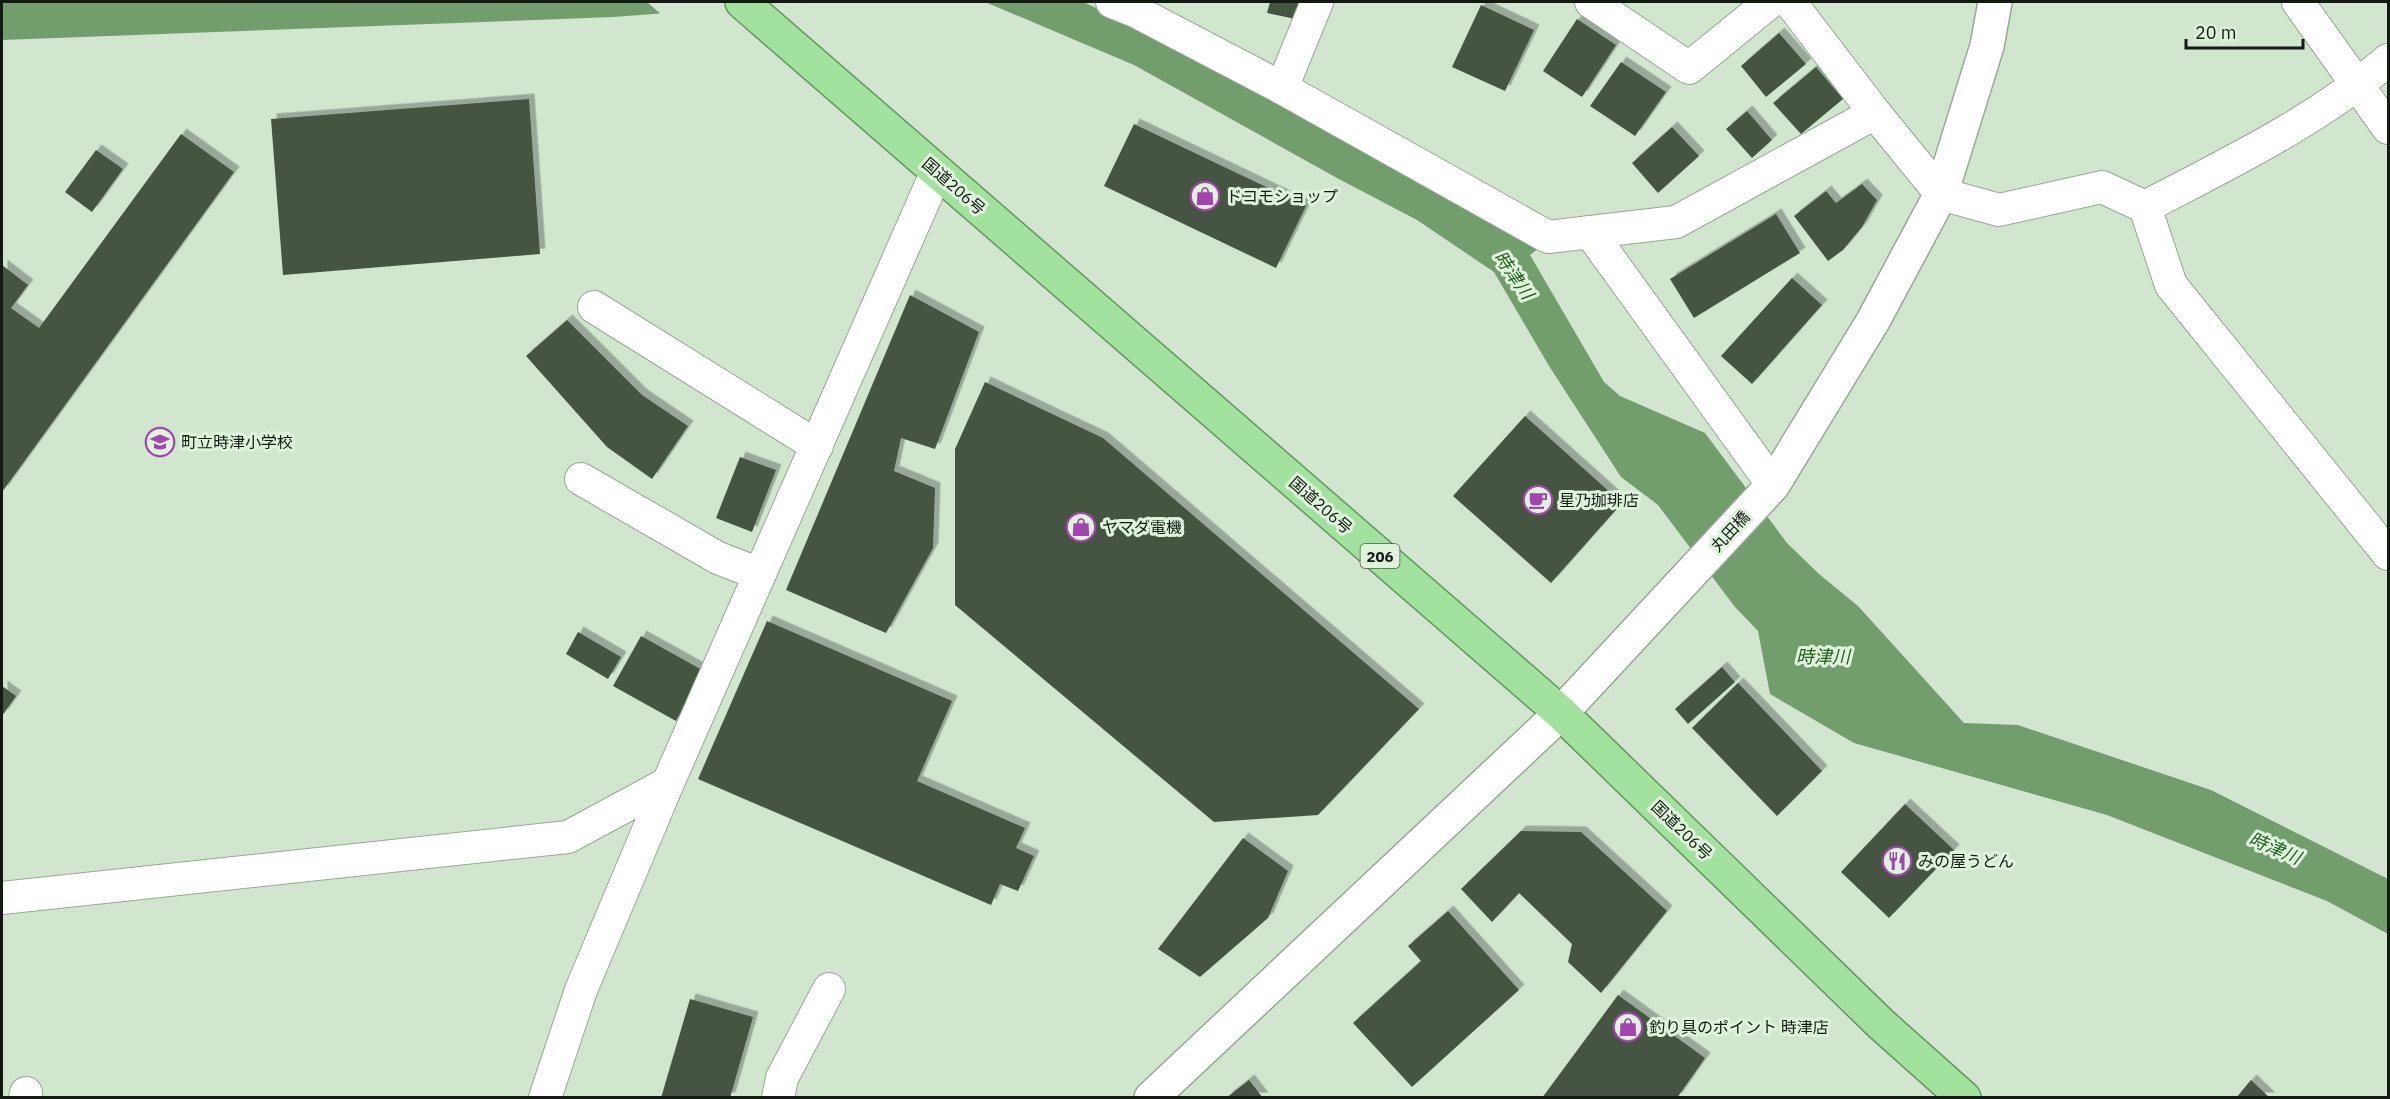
<svg xmlns="http://www.w3.org/2000/svg" width="2390" height="1099" viewBox="0 0 2390 1099" font-family="'IBM Plex Sans','Noto Sans JP',sans-serif">
	<style>
		.water { fill: #719e6c }
		.pier { fill: #d1e5cf }
		.building { fill: #445542; filter: url(#shadow) }
		.lines { fill: none; stroke-linecap: round; stroke-linejoin: round }
		.minor-casing { stroke: #96a994; stroke-width: 34 }
		.tertiary-casing { stroke: #96a994; stroke-width: 36 }
		.trunk-casing { stroke: #62975d; stroke-width: 36 }
		.minor { stroke: #fff; stroke-width: 32 }
		.tertiary { stroke: #fff; stroke-width: 33 }
		.trunk { stroke: #a3e29e; stroke-width: 33 }
		.labels { text-anchor: middle; dominant-baseline: central; stroke-width: 6; stroke-linejoin: round; paint-order: stroke }
		.shield { fill: #def2dc; stroke: #505b4f; stroke-width: 1.5 }
		.shield-label { font-size: 15px; font-weight: bold; fill: #131a12 }
		.street-label { font-size: 16px; fill: #131a12; stroke: #def2dc }
		.poi-label { font-size: 16px; fill: #131a12; stroke: #def2dc; text-anchor: start }
		.water-label { font-size: 18px; font-style: italic; fill: #236120; stroke: #def2dc }
	</style>
	<defs>
		<filter id="shadow"><feDropShadow dx="5.5" dy="-5.5" stdDeviation="0" flood-color="#0004"/></filter>
	</defs>
	<rect width="100%" height="100%" fill="#d1e5cf"/>
	<g class="water">
		<path d="M2 2H814L613 17 2 40Z"/>
		<path d="M985 2H1083L1181 46 1545 243 1530 255 1604 382 1620 396 1705 433 1787 543 1819 574 1858 606 1964 723 2018 725 2211 790 2388 879V934L2327 901 2107 815 1854 743 1770 694 1758 631 1735 607 1658 505 1621 477 1549 366 1494 272 1417 220 1337 178 1134 65Z"/>
	</g>
	<path class="pier" d="M647 2H817L814 4 663 16Z"/>
	<g class="building">
		<path d="M1270 2H1309L1305 21 1267 13Z"/>
		<path d="M1481 5 1534 30 1505 91 1452 67Z"/>
		<path d="M1577 19 1616 45 1582 97 1543 71Z"/>
		<path d="M1779 33 1806 64 1766 97 1741 66Z"/>
		<path d="M1621 62 1666 92 1635 136 1590 106Z"/>
		<path d="M1816 67 1843 99 1801 134 1773 103Z"/>
		<path d="M529 99 540 254 283 275 271 119Z"/>
		<path d="M1747 111 1772 140 1752 158 1726 129Z"/>
		<path d="M1134 124 1306 206 1276 268 1104 186Z"/>
		<path d="M1672 127 1699 156 1658 193 1632 163Z"/>
		<path d="M181 134 234 172 2 492V265L28 285 11 308 39 328Z"/>
		<path d="M96 150 123 169 92 212 65 192Z"/>
		<path d="M1862 184 1877 200 1862 227 1843 250 1828 261 1794 216 1826 191 1836 203Z"/>
		<path d="M1776 214 1800 253 1694 318 1670 279Z"/>
		<path d="M1792 278 1822 305 1752 384 1721 356Z"/>
		<path d="M910 295 979 332 935 449 901 438 894 471 935 488 933 548 886 633 786 590Z"/>
		<path d="M567 320 642 395 688 426 652 479 607 447 526 356Z"/>
		<path d="M985 382 1103 438 1419 709 1318 815 1214 822 955 605V449Z"/>
		<path d="M1525 416 1622 503 1551 583 1453 496Z"/>
		<path d="M740 457 776 470 752 532 716 518Z"/>
		<path d="M767 621 952 701 917 781 1025 828 1016 848 1034 856 1018 891 1000 884 991 905 698 779Z"/>
		<path d="M578 632 621 657 608 679 566 654Z"/>
		<path d="M641 636 704 671 676 721 613 686Z"/>
		<path d="M1722 667 1735 682 1688 724 1675 709Z"/>
		<path d="M1738 683 1822 771 1777 816 1692 728Z"/>
		<path d="M2 686 16 696 2 716Z"/>
		<path d="M1905 804 1954 850 1889 918 1841 872Z"/>
		<path d="M1521 831 1581 832 1667 911 1601 993 1568 962 1572 944 1519 893 1492 922 1461 889Z"/>
		<path d="M1243 838 1288 871 1268 918 1200 977 1158 949Z"/>
		<path d="M1448 911 1519 990 1412 1087 1353 1023 1421 961 1408 946Z"/>
		<path d="M1618 995 1705 1058 1677 1098H1542Z"/>
		<path d="M690 999 753 1017 730 1098H661Z"/>
		<path d="M1249 1080 1263 1098H1226Z"/>
		<path d="M2251 1080 2270 1098H2236Z"/>
	</g>
	<g class="lines">
		<g class="minor-casing">
			<g id="minor">
				<path d="M1112 2 1137 12 1282 88 1548 237 1676 222 1875 113"/>
				<path d="M1591 2 1689 68 1770 2"/>
				<path d="M1790 2 1875 113 1941 194 1999 210 2102 187 2145 207 2171 285 2388 554"/>
				<path d="M2298 2 2388 128"/>
				<path d="M1282 88 1317 2"/>
				<path d="M2145 207C2229 163 2317 121 2388 60"/>
				<path d="M1590 232 1773 485"/>
				<path d="M594 307 817 446"/>
				<path d="M581 479 718 558 760 574"/>
				<path d="M2 898 568 837 668 783"/>
				<path d="M25 1098 26 1093"/>
				<path d="M545 1098 581 990 668 783 937 171"/>
				<path d="M778 1098 782 1078 829 989"/>
			</g>
		</g>
		<g class="tertiary-casing">
			<path id="tertiary" d="M1151 1098 1561 713 1773 485 1873 321 1941 194 1987 46 1995 2"/>
		</g>
		<g class="trunk-casing">
			<path id="trunk" d="M742 2 1561 713 1881 1024 1964 1098"/>
		</g>
		<use href="#minor" class="minor"/>
		<use href="#tertiary" class="tertiary"/>
		<use href="#trunk" class="trunk"/>
	</g>
	<defs>
		<g id="shop-ring" transform="scale(1.5)"><circle r="9.5" fill="#def2dc" stroke="#a245af" stroke-width="1.5"/><path d="M-5-2.5h2.3a2.7 3.5 0 0 1 5.4 0H5L5.5 6h-11ZM-1.5-2.5h3a1.5 2.3 0 0 0-3 0Z" fill="#a245af"/></g>
		<g id="school-ring" transform="scale(1.5)"><circle r="9.5" fill="#def2dc" stroke="#a245af" stroke-width="1.5"/><path d="M0-5L7-2L0 1L-7-2ZM-4 1L0 2.5L4 1V4Q0 6-4 4Z" fill="#a245af"/></g>
		<g id="cafe-ring" transform="scale(1.5)"><circle r="9.5" fill="#def2dc" stroke="#a245af" stroke-width="1.5"/><path d="M-5.5-4.5H6V0H3Q3 3.5 0 3.5H-2.5Q-5.5 3.5-5.5 0ZM3-3.2v2h1.7v-2ZM-6 4.5H4V6H-6Z" fill="#a245af"/></g>
		<g id="restaurant-ring" transform="scale(1.5)"><circle r="9.5" fill="#def2dc" stroke="#a245af" stroke-width="1.5"/><path d="M-5-6h1v4h1v-4h1v4h1v-4h1v5L-1.5 .5V6h-2V.5L-5-1ZM5-6V6H3V1.5H1.5Q1.5-4 5-6Z" fill="#a245af"/></g>
	</defs>
	<g fill-rule="evenodd">
		<use href="#shop-ring" x="1205" y="196"/>
		<use href="#school-ring" x="160" y="442"/>
		<use href="#cafe-ring" x="1538" y="500"/>
		<use href="#shop-ring" x="1081" y="527"/>
		<use href="#restaurant-ring" x="1897" y="861"/>
		<use href="#shop-ring" x="1628" y="1027"/>
	</g>
	<g class="labels">
		<rect class="shield" x="1360.5" y="544" width="39" height="24" rx="4.5"/>
		<g class="shield-label">
			<text x="1380" y="556">206</text>
		</g>
		<g class="street-label">
			<text transform="translate(954 186) rotate(41)">国道206号</text>
			<text transform="translate(1321 505) rotate(41)">国道206号</text>
			<text transform="translate(1730 531) rotate(-47)">丸田橋</text>
			<text transform="translate(1682 830) rotate(44)">国道206号</text>
		</g>
		<g class="poi-label">
			<text x="1226" y="196">ドコモショップ</text>
			<text x="181" y="442">町立時津小学校</text>
			<text x="1559" y="500">星乃珈琲店</text>
			<text x="1102" y="527">ヤマダ電機</text>
			<text x="1918" y="861">みの屋うどん</text>
			<text x="1649" y="1027">釣り具のポイント 時津店</text>
		</g>
		<g class="water-label">
			<text transform="translate(1514 275) rotate(55)">時津川</text>
			<text x="1823" y="656">時津川</text>
			<text transform="translate(2275 848) rotate(23)">時津川</text>
		</g>
	</g>
	<rect width="2390" height="1099" fill="none" stroke="#131a12" stroke-width="6"/>
	<path d="M2186 39v9h117v-9" fill="none" stroke="#131a12" stroke-width="3"/>
	<text x="2195" y="39" font-size="18" fill="#131a12" stroke="#def2dc" stroke-width="4.5" paint-order="stroke">20 m</text>
</svg>
